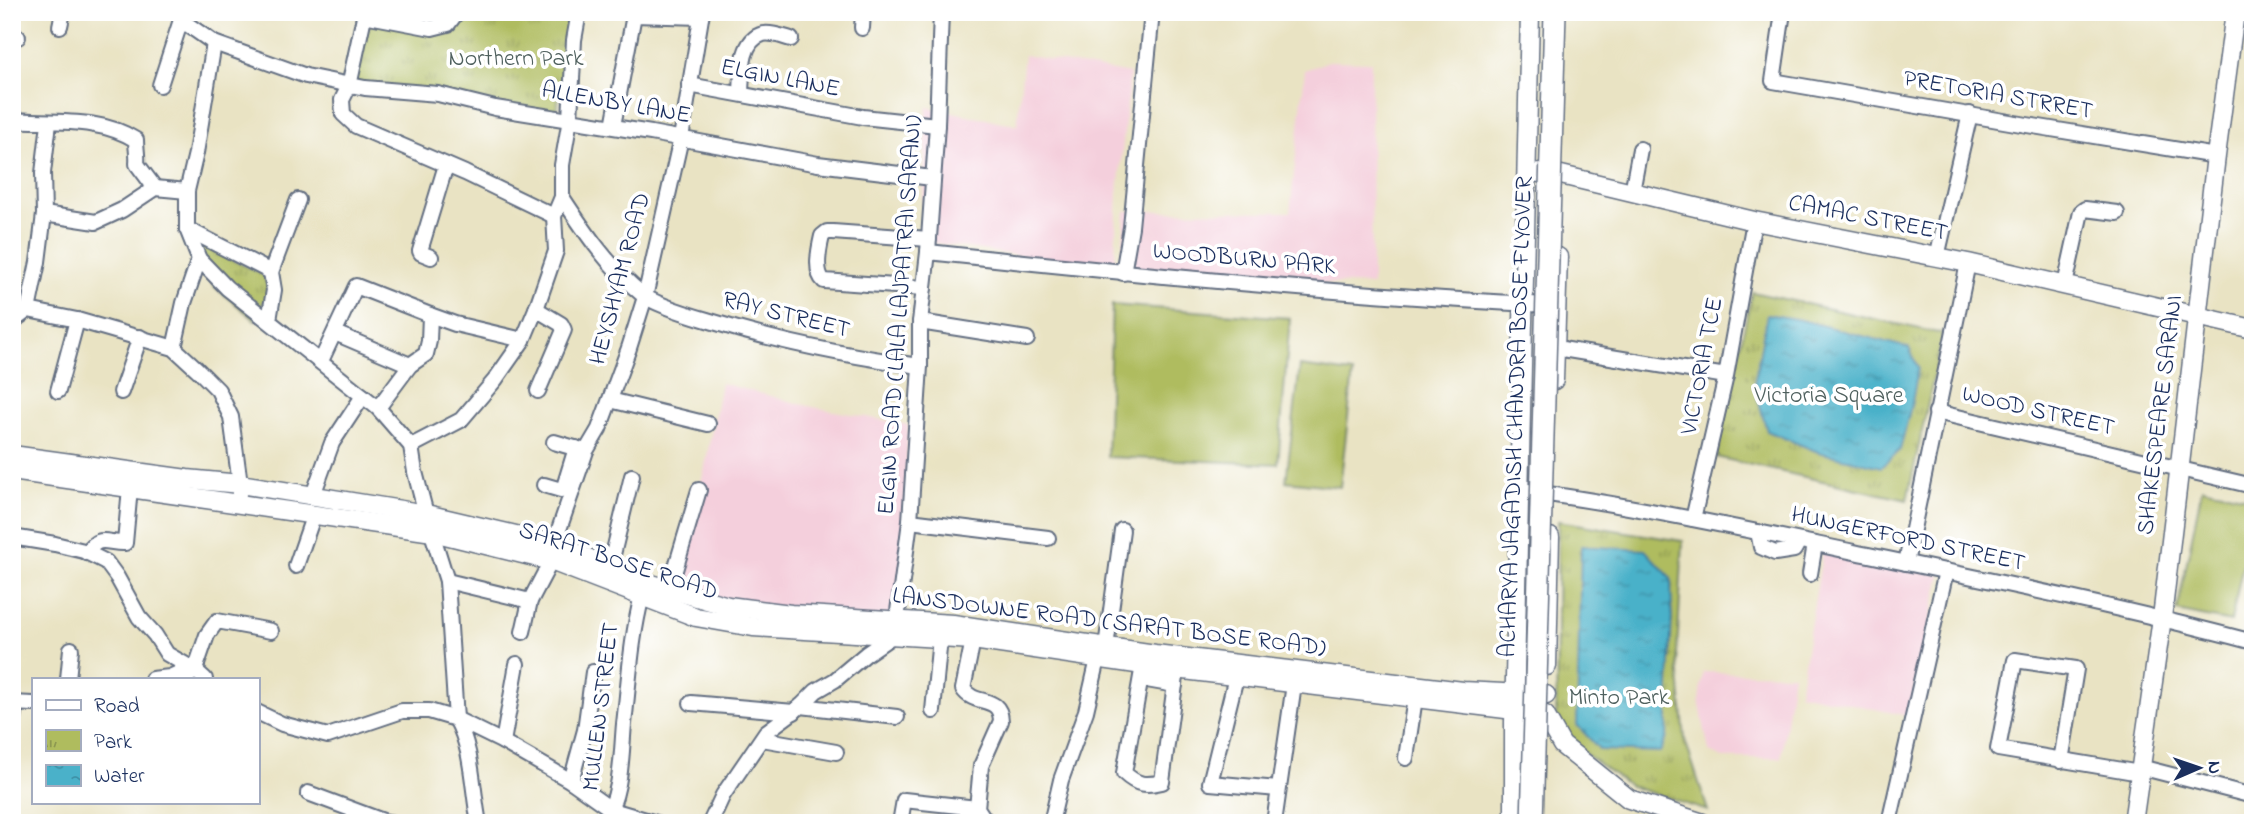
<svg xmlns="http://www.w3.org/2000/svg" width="2265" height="835" viewBox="0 0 2265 835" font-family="'Indie Flower',sans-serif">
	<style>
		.built { fill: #f4cfdc }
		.park { fill: url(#park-tufts); stroke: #65765e; stroke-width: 2 }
		.garden { fill: #afbc5e; stroke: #65765e; stroke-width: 2 }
		.water { fill: url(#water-ripples); stroke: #327094; stroke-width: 2 }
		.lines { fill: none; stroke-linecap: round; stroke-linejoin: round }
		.minor-casing { stroke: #636e81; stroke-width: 18 }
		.major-casing { stroke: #636e81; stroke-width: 21 }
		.minor { stroke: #fff; stroke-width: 14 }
		.major { stroke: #fff; stroke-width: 18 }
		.highway-bridge-casing { stroke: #636e81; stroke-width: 24; stroke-linecap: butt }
		.highway-bridge { stroke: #fff; stroke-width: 21 }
		.labels { text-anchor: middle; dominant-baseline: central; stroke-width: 7; stroke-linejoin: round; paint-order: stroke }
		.park-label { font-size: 24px; fill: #4f605e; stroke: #fff }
		.street-label { font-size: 24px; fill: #1b2f5e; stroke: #fff }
	</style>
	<defs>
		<pattern id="park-tufts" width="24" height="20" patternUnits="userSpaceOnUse" patternTransform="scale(1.75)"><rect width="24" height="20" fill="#afbc5e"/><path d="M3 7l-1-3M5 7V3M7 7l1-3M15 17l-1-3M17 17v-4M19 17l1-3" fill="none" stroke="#8e9951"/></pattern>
		<pattern id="water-ripples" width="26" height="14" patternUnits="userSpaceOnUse" patternTransform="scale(1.75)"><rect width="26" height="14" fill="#4ab1c9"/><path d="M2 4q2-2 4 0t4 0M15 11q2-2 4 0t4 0" fill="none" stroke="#3d90a6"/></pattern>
	</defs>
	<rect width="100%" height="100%" fill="#fff"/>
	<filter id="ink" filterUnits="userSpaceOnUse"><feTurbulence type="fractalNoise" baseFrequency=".0143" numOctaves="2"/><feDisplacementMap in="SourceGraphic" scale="14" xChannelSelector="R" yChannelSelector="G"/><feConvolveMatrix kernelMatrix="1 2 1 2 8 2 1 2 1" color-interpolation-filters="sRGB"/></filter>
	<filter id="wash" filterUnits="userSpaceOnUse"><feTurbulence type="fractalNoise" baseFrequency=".00686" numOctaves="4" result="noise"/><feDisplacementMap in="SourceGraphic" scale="28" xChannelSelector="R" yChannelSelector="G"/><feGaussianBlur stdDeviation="1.57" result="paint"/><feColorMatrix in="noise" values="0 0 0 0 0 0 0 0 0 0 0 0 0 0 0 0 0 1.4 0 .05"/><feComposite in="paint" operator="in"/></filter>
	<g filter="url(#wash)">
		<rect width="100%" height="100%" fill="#e9e3c3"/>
		<g class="built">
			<path d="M1024 55 1130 74 1118 192 1114 270 921 241 927 107 1017 125Z"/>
			<path d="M1329 61 1371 62 1372 285 1121 276 1125 211 1290 212 1305 70Z"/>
			<path d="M721 383 808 406 908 425 901 626 725 617 670 595 704 471Z"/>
			<path d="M1823 551 1941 575 1908 716 1799 693Z"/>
			<path d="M1703 672 1793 674 1781 758H1723L1709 752 1699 700Z"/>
		</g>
		<g class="park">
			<path d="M447 12H575L556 113 353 83 366 18 443 29Z"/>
			<path d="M193 241 264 275 269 292 255 320 214 286 201 262Z"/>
			<path d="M1752 292 1943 334 1907 500 1716 457Z"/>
			<path d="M1558 521 1683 541 1677 653 1685 740 1708 811 1630 786 1556 733Z"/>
		</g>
		<g class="garden">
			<path d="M1112 305 1290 318 1278 464 1107 457Z"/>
			<path d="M1300 366 1353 373 1340 487 1286 481Z"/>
			<path d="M2202 488 2253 498V515L2231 622 2177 611Z"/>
		</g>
		<g class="water">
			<path d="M1767 314 1801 320 1909 348 1918 368 1912 402 1900 450 1881 467 1818 452 1767 431 1754 384Z"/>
			<path d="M1581 546 1645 550 1671 578 1672 612 1667 736 1660 752 1600 750 1577 725Z"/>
		</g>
	</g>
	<g filter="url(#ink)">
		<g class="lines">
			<g class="minor-casing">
				<g id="minor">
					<path d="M178 12 181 20 214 43 306 76 365 88 438 94 495 108 651 133 818 164 932 178"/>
					<path d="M365 12 349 86 342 100 343 114 356 126 465 173 554 216"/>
					<path d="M1783 12 1773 81 2027 125 2216 156"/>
					<path d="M364 15 432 28 448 24 457 12"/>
					<path d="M60 26 63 12"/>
					<path d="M862 28 863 12"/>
					<path d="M12 36 18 37"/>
					<path d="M214 43 196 153 187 191V229L199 259 227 288 378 408 411 446 415 472 426 514 447 581 456 719C473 749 472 789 479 823"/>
					<path d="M160 85 181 20"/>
					<path d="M689 85 863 117 937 125"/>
					<path d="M741 94C742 76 740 40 763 34 772 32 783 37 791 39"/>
					<path d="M12 120C53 123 100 117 136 140 136 149 138 155 137 164L155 188"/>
					<path d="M613 126 634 15 701 17"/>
					<path d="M1632 192 1640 149"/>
					<path d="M562 197C585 232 609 268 643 295 656 305 690 315 707 320 777 342 847 356 920 366"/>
					<path d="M44 214 96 222 122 210 155 188 187 191"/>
					<path d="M187 229 271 272 274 290 269 320"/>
					<path d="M928 252C1136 274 1344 295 1552 305"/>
					<path d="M431 257 421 253 420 251 446 165"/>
					<path d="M1937 257 1970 114"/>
					<path d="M271 272 298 200"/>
					<path d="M1123 273 1131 227 1152 12"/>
					<path d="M2065 285 2081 212 2085 209 2117 213"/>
					<path d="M924 288 824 281C814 272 819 249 822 236L827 232H833L929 239"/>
					<path d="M536 309 561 324 564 330 538 391"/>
					<path d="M28 310 38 262 44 214 43 173 49 123"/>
					<path d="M12 322 28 310 77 320 174 348 197 369 218 390 231 417 240 484 238 503"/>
					<path d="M920 322 1027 339"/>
					<path d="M335 333 410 365"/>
					<path d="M174 348 184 303 199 259"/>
					<path d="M1556 348 1726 376"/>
					<path d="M321 361 356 286 430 315"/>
					<path d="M58 391 77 320"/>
					<path d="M121 392 140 337"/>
					<path d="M610 400 708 424"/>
					<path d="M378 408 410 365 426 354 429 341 430 315 455 324 523 340"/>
					<path d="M1936 412 2253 486"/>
					<path d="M554 442 585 451"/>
					<path d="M411 446 461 420 495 380 523 340 536 309 556 251 554 216 562 197V165L570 119 574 40 579 12"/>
					<path d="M544 485 561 490 564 487 576 448"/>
					<path d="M1520 490C1632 505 1743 529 1854 552 1988 580 2121 607 2253 642"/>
					<path d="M313 495 332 443 363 396"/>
					<path d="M1693 519 1726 376 1754 221"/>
					<path d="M910 521 1048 538"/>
					<path d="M1758 532 1761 547 1775 553 1794 550 1799 541"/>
					<path d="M12 537 55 544 84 551 106 562 117 577 139 617 155 635 167 654 195 670 205 679"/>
					<path d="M87 553C99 533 107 544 125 543L130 488"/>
					<path d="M1906 563 1968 263"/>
					<path d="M296 566 314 514"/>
					<path d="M610 567 632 476"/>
					<path d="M1810 574 1815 544"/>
					<path d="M447 581 530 601"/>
					<path d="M669 590 699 490"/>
					<path d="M523 632 530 601 551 561 554 544 586 451 599 429 629 348 645 297 681 138 702 12"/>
					<path d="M973 640 963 689C975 707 1000 694 1001 721L981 766 977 808 987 823"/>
					<path d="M1106 647 1122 530"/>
					<path d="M1143 665 1124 773C1137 785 1145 786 1162 782L1177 669"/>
					<path d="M1236 677 1210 783 1278 789"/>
					<path d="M68 679 71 649"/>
					<path d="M152 679 170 677 190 668"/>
					<path d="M185 679 195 670 207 635 217 621 271 631"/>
					<path d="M1141 679 1175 685"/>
					<path d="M12 703 33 704"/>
					<path d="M691 703 794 712"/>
					<path d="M801 706 897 717"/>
					<path d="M933 711 940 638"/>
					<path d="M257 712 282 724 328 736 402 711H429L456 719 503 742 571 781 612 810 656 823"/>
					<path d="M12 738 16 703"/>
					<path d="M762 739 836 752"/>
					<path d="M503 742 517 664"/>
					<path d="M1406 758 1415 698"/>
					<path d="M2061 761 2076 669 2015 660 1998 749 2140 773"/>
					<path d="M2140 767 2253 796"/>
					<path d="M571 781 585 730 593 672"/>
					<path d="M308 793 383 821 394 823"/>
					<path d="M603 823C622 795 621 757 624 724 629 681 631 638 642 596"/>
					<path d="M710 823 723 795 766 732 801 706 816 691 835 680 866 654 895 634 910 521 920 366V322L928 252 937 125 941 12"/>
					<path d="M900 823 904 800 977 808"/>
					<path d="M1051 823 1061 780 1086 711 1098 659"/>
					<path d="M1274 823 1294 684"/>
					<path d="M1889 823 1946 571"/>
				</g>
			</g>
			<g class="major-casing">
				<g id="major">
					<path d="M1539 173 1561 175 1754 221 1968 263 2253 329"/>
					<path d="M1554 380 1558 257"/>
					<path d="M12 455 187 479 240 484 426 514 554 544 648 583 728 606 791 614 953 624 1155 654 1463 691 1546 695"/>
					<path d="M12 471 433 532 551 561 696 617 753 627 973 640 1143 665 1514 710 1545 715"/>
					<path d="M1547 666 1550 537"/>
					<path d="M1545 715 1562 745 1629 799 1703 823"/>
					<path d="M1514 823V722L1530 12"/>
					<path d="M2133 823 2162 618 2216 156 2235 12"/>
				</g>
			</g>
			<use href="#minor" class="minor"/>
			<use href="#major" class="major"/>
			<g class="highway-bridge-casing">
				<path id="highway-bridge" d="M1532 823 1555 12"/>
			</g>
			<use href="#highway-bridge" class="highway-bridge"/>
		</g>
	</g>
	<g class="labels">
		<g class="park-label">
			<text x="516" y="59">Northern Park</text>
			<text x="1829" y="396">Victoria Square</text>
			<text x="1619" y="698">Minto Park</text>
		</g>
		<g class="street-label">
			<text transform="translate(780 79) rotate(11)">ELGIN LANE</text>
			<text transform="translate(1998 96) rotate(10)">PRETORIA STRRET</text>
			<text transform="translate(616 104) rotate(10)">ALLENBY LANE</text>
			<text transform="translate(1868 219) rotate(11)">CAMAC STREET</text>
			<text transform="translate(1244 260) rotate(5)">WOODBURN PARK</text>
			<text transform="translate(621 279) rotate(-75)">HEYSHYAM ROAD</text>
			<text transform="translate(901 315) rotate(-86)">ELGIN ROAD (LALA LAJPATRAI SARANI)</text>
			<text transform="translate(786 316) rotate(14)">RAY STREET</text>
			<text transform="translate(1703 366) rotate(-79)">VICTORIA TCE</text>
			<text transform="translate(2038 412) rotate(13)">WOOD STREET</text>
			<text transform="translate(2161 415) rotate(-83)">SHAKESPEARE SARANI</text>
			<text transform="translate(1517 417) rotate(-88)">ACHARYA JAGADISH CHANDRA BOSE FLYOVER</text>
			<text transform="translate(1908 540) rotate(12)">HUNGERFORD STREET</text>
			<text transform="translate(618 562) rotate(18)">SARAT BOSE ROAD</text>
			<text transform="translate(1109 623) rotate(7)">LANSDOWNE ROAD (SARAT BOSE ROAD)</text>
			<text transform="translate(602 707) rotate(-83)">MULLEN STREET</text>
		</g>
	</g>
	<rect width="2265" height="835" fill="none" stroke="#fff" stroke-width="42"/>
	<rect x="32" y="678" width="228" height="126" fill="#ffffff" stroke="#a4acbf" stroke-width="2"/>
	<rect x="46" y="700" width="35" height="10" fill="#ffffff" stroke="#a4acbf" stroke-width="2"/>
	<text x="94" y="712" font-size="21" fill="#1b2f5e">Road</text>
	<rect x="46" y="730" width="35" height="21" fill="url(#park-tufts)" stroke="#a4acbf" stroke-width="2"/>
	<text x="94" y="748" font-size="21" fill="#1b2f5e">Park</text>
	<rect x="46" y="765" width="35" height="21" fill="url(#water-ripples)" stroke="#a4acbf" stroke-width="2"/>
	<text x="94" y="782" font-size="21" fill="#1b2f5e">Water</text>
	<g transform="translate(2199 768) rotate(88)" stroke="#ffffff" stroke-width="5" paint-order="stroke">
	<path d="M0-5L12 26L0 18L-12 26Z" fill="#1b2f5e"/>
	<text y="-10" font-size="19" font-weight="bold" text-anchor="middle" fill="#1b2f5e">N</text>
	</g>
</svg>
